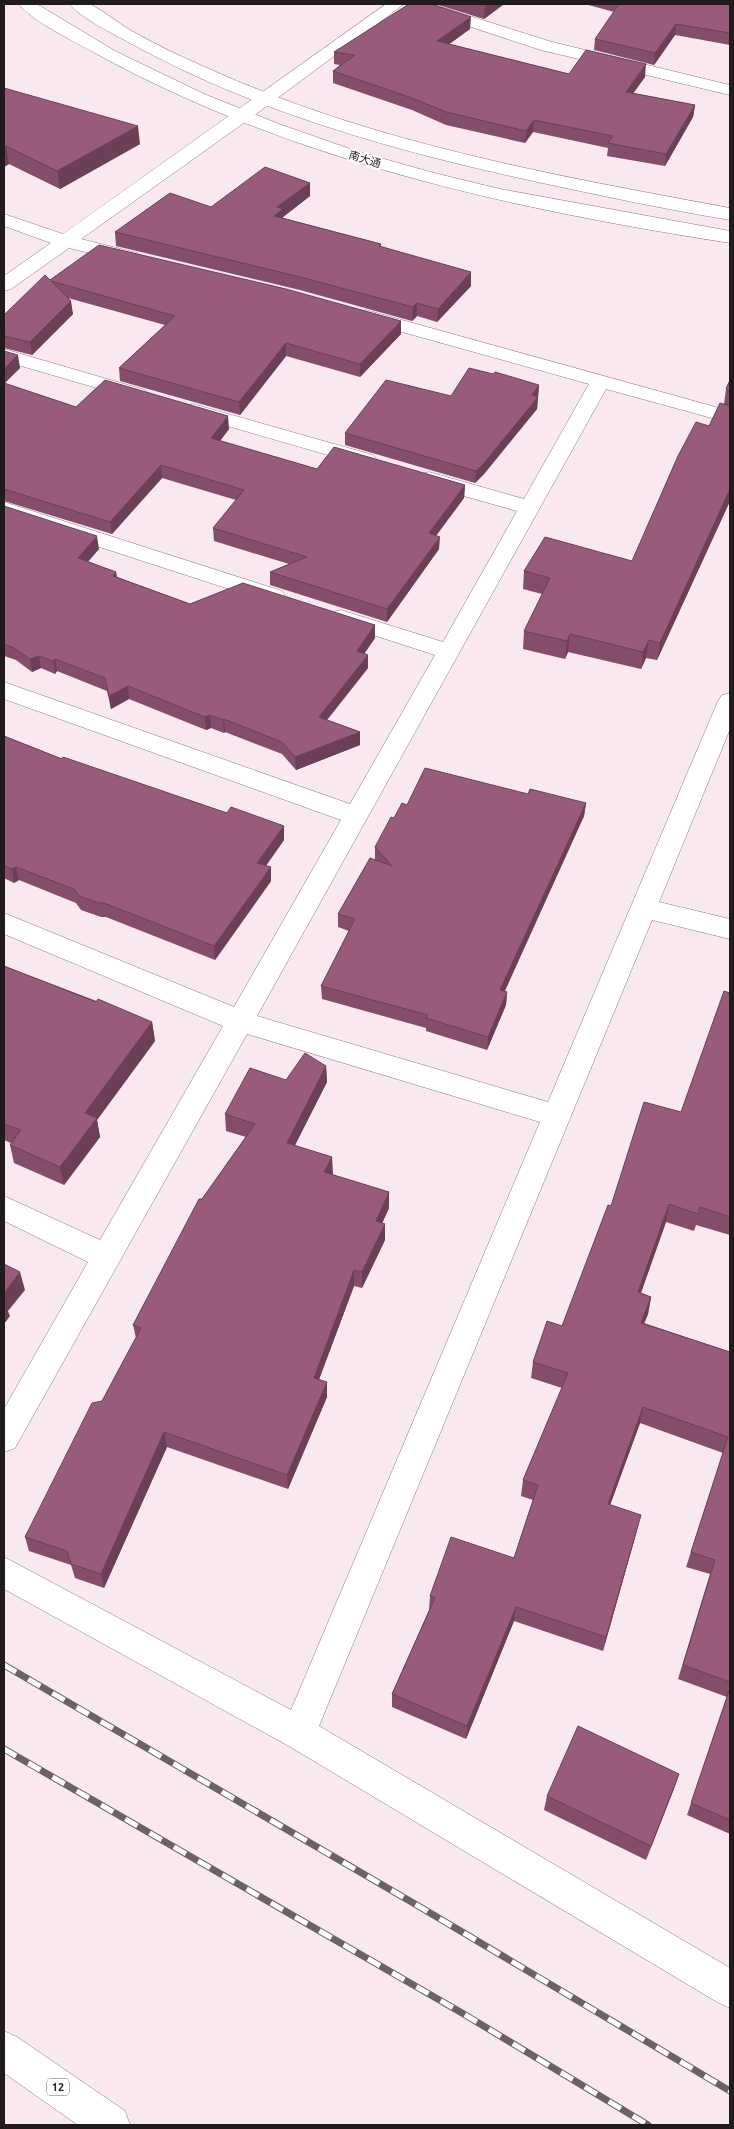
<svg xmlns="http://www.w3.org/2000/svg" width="734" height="2129" viewBox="0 0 734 2129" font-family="Ubuntu,'Noto Sans JP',sans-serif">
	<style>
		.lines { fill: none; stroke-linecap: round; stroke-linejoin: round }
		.minor-casing { stroke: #8a7a81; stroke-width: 1 }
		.tertiary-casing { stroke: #8a7a81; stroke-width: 1 }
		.trunk-casing { stroke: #8a7a81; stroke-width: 1 }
		.minor { fill: #fff; fill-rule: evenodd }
		.tertiary { fill: #fff; fill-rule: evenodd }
		.trunk { fill: #fff; fill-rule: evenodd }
		.rail-casing { stroke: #6b6266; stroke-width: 7 }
		.rail { stroke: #fff; stroke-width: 5; stroke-dasharray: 14; stroke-linecap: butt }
		.wall { fill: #844e6b }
		.shaded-wall { fill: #6b4057 }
		.building { fill: #995b7c; stroke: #6b4057 }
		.labels { text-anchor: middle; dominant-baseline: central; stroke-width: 4; stroke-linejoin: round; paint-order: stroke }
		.far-street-label { font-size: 11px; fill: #211b1e; stroke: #fff }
		.shield { fill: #fff; stroke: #645f62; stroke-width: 1 }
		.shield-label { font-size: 11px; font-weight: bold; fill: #211b1e }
	</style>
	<rect width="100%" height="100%" fill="#f9e8ef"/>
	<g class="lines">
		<g class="minor-casing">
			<g id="minor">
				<path d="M386 4H404L248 120 81 239 137 253 140 257 137 261 130 263 69 248 11 289 4 291V276L51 243 4 226V214L63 234Z"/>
				<path d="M408 4H432L552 42 730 85V95L541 50 410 7Z"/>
				<path d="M366 310 730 411V423L606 389 257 1016 548 1102 718 701 722 695 730 693V729L659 902 730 919V939L652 920 319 1726 730 1968V2008L717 2002 287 1745 4 1589V1557L291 1710 540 1122 247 1034 15 1448 4 1452V1409L88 1262 4 1221V1196L100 1240 223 1026 4 934V913L234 1007 341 820 4 699V682L350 804 435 655 333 622 330 617 333 612 341 610 443 642 517 511 421 484 418 479 421 474 429 472 524 499 589 384 359 320 356 316 359 312Z"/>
				<path d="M4 349 145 390 148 394 145 398 138 400 4 361Z"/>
				<path d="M193 404 373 455 377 460 373 465 366 466 186 414 183 410 186 406Z"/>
				<path d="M4 502 282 591 285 596 282 601 274 603 266 601 4 516Z"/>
			</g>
		</g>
		<g class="tertiary-casing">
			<g id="tertiary">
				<path d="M19 4H37L115 51 204 94 279 124 356 151 434 173 500 189 730 231V243C512 209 291 161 95 53 77 43 30 20 19 4Z"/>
				<path d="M70 4C75 4 84 2 89 4 98 7 120 24 130 30 155 44 179 56 205 67 371 143 552 175 730 208V220C664 209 598 195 533 181 395 151 255 112 130 43 114 34 80 18 70 4Z"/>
			</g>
		</g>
		<g class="trunk-casing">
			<path id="trunk" d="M4 2031 17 2037 125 2111 130 2125H78L4 2073Z"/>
		</g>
		<use href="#minor" class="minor"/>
		<use href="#tertiary" class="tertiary"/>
		<use href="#trunk" class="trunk"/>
		<g class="rail-casing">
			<g id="rail">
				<path d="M4 1665 415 1904 730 2091"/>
				<path d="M4 1749 462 2013 648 2125"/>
			</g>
		</g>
		<use href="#rail" class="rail"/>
	</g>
	<g class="wall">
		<path d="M435 4H504L484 19Z"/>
		<path d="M585 4H730V45L675 35 654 65 594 50 595 39 614 12Z"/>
		<path d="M470 29 449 44 569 74 645 77 633 93 695 105 693 117 665 166 607 156 608 148 533 132 525 143 446 125 412 110 333 83V71L340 65 334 64V52Z"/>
		<path d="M4 88 140 144 60 189 9 164 4 167Z"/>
		<path d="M310 183V196L283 217V218L381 244V247L471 272V286L437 322 417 316 412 321 300 290 116 246 115 232Z"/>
		<path d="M50 280 401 334 360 377 286 356 240 415 120 381 119 368 165 325 68 298 73 314 32 355 4 348V315Z"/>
		<path d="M4 351 20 368 4 383 76 407 229 429 220 441 317 469 465 485 464 498 436 536 439 549 387 622 270 585V572L289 564 214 541 213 528 236 500 162 478 112 534 4 501Z"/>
		<path d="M730 380V501L657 660 646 658 641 669 568 652 565 659 523 649 524 631 542 594 523 589 524 571 632 561 709 426 724 404 726 389Z"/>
		<path d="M539 385 537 409 484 474 475 483 345 445V433L451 396Z"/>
		<path d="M4 506 99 549 88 562 116 572 117 577 190 604 375 625V638L364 654 368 668 327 720 360 732V745L296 770 282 754 225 732 224 733 211 728 206 730 129 699 111 709 107 691 57 671 55 674 41 668 32 672 16 660 4 656Z"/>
		<path d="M4 736 62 759 227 813 284 826V840L266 866 271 867V881L215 960 106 917H101L81 910 76 903 19 880 14 883 4 878Z"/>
		<path d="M528 794 586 803 584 816 505 991 507 992 506 1005 487 1050 426 1031V1028L322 999 321 986 349 931 338 927V914L375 860V847L394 818 407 805Z"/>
		<path d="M4 966 152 1022 155 1041 97 1120 100 1137 64 1185 14 1163 10 1145 11 1143 4 1140Z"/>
		<path d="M730 992V1235L696 1225 694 1231 666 1222 641 1293 651 1297 648 1314 644 1323 730 1352V1834L687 1815 727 1697 678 1679 710 1574 686 1567 723 1453 640 1423 610 1505 637 1530 603 1651 514 1621 466 1739 392 1707V1694L429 1610 430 1596 514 1558 533 1500 521 1496 523 1480 562 1388 531 1378 533 1362 562 1326 611 1206 681 1112Z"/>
		<path d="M326 1066 327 1082 295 1145 333 1173 332 1175 389 1192V1208L382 1223 385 1240 362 1288 354 1286 319 1379 327 1397 288 1489 167 1447 104 1588 75 1578 71 1565 29 1551 25 1537 102 1401 136 1338 133 1325 202 1199 246 1137 226 1131 225 1114 286 1080Z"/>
		<path d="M679 1774 646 1860 544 1810 547 1796Z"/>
	</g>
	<g class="shaded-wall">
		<path d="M485 4H504L484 19Z"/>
		<path d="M471 17 470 29 437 53V41Z"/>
		<path d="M676 24 675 35 654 65 655 53Z"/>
		<path d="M646 64 645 77 625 105 626 92Z"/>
		<path d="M695 105 693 117 665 166 666 154Z"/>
		<path d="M534 120 533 132 525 143 526 131Z"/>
		<path d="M138 126 140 144 60 189 57 171Z"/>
		<path d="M6 146 9 164 4 167V147Z"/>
		<path d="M310 183V196L283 217V222L274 216 277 207Z"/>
		<path d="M471 272V286L437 322 438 309Z"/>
		<path d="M71 301 73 314 32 355 30 342Z"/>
		<path d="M417 303V316L412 321 413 307Z"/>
		<path d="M401 321V334L360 377V364Z"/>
		<path d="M286 343V356L240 415 239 402Z"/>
		<path d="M18 355 20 368 4 384V369Z"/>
		<path d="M539 385 537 409 484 474 475 483 476 471Z"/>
		<path d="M228 416 229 429 212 451 211 438Z"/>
		<path d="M161 465 162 478 112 534 110 522Z"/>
		<path d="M465 485 464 498 428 546 429 533Z"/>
		<path d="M730 489V501L657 660 660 643Z"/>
		<path d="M97 536 99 549 79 571 78 558Z"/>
		<path d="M440 537 439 549 387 622V609Z"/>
		<path d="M116 572 118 585 113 576Z"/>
		<path d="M375 625V638L357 664V651Z"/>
		<path d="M570 634 568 652 565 659 567 641Z"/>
		<path d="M649 640 646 658 641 669 643 652Z"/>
		<path d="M368 655V668L319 730V717Z"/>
		<path d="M39 656 41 668 32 672 30 659Z"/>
		<path d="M55 659 57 671 55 674 53 661Z"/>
		<path d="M128 686 129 699 111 709 109 696Z"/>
		<path d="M210 715 211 728 206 730 205 717Z"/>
		<path d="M224 719 225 732 224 733 223 720Z"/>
		<path d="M360 732V745L296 770 295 757Z"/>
		<path d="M586 803 584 816 499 1003 500 990Z"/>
		<path d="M284 826V840L258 876 257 863Z"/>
		<path d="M16 867 19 880 14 883 12 869Z"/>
		<path d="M271 867V881L215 960 214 946Z"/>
		<path d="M507 992 506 1005 487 1050 488 1037Z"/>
		<path d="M152 1022 155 1041 97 1120 100 1137 64 1185 60 1167 85 1113Z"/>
		<path d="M326 1066 327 1082 288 1159 287 1143Z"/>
		<path d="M332 1157 333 1173 325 1189 324 1172Z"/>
		<path d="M389 1192V1208L376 1237V1221Z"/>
		<path d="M669 1204 666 1222 635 1309 638 1292Z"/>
		<path d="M385 1224V1240L362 1288V1272Z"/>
		<path d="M354 1270V1286L314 1393V1378Z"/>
		<path d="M20 1272 25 1290 8 1311 10 1316 4 1324V1293Z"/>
		<path d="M651 1297 648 1314 638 1339 641 1323Z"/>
		<path d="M327 1382V1397L288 1489 287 1475Z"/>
		<path d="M643 1407 640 1423 605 1519 608 1504Z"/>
		<path d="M164 1432 167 1447 104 1588 101 1574Z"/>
		<path d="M641 1515 637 1530 603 1651 606 1637Z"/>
		<path d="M516 1607 514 1621 466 1739 467 1726Z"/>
		<path d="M679 1774 674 1789 646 1860 651 1846Z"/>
	</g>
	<g class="building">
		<path d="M409 4H431L471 17 437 41 569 74 586 50 646 64 626 92 695 105 666 154 608 143 613 136 534 120 526 131 446 112 412 98 333 71 355 55 334 52Z"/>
		<path d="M619 4H730V33L676 24 655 53 595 39Z"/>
		<path d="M4 88 138 126 57 171 6 146 4 147Z"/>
		<path d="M265 167 310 183 277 207 283 209 274 216 381 244 379 246 471 272 438 309 417 303 413 307 300 277 115 232 170 193 211 207Z"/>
		<path d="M99 245 286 289 401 321 360 364 286 343 239 402 119 368 175 316 51 281 71 301 30 342 4 336V315L45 275 50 280Z"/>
		<path d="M4 351 18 355 4 369Z"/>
		<path d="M469 368 493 374 495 372 539 385 532 395 538 397 485 462 476 471 345 433 386 380 451 396Z"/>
		<path d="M105 380 228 416 211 438 317 469 334 447 465 485 429 533 440 537 387 609 270 572 307 557 213 528 244 490 161 465 110 522 4 489V383L76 407Z"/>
		<path d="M730 380V391L726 389Z"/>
		<path d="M720 403 730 406V489L660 643 649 640 643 652 570 634 567 641 524 631 550 578 524 571 545 537 632 561 678 456 696 422 709 426Z"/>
		<path d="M4 506 97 536 78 558 116 572 113 576 190 604 243 583 375 625 357 651 368 655 319 717 360 732 295 757 282 742 224 719 223 720 210 715 205 717 128 686 109 696 105 678 55 659 53 661 39 656 30 659 14 648 4 644Z"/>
		<path d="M4 736 62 759 63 757 227 813 231 807 284 826 257 863 271 867 214 946 104 903H99L79 896 74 889 16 867 12 869 4 866Z"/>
		<path d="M425 768 528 794 530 789 586 803 500 990 507 992 488 1037 426 1018 428 1015 321 986 355 919 338 914 370 858 392 866 375 847 391 817 394 818 402 803 407 805Z"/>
		<path d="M4 966 96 1002 98 999 152 1022 85 1113 97 1118 60 1167 10 1145 21 1130 4 1124Z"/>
		<path d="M724 991 730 993V992V1217L700 1207 698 1214 669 1204 638 1292 651 1297 641 1323 730 1352V1682L683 1665 715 1560 691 1552 728 1437 643 1407 608 1504 641 1515 606 1637 516 1607 467 1726 392 1694 435 1598 430 1596 451 1537 514 1558 538 1485 523 1480 568 1373 533 1362 547 1321 562 1326 608 1205 611 1206 644 1102 681 1112Z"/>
		<path d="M305 1053 326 1066 287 1143 332 1157 324 1172 389 1192 376 1221 385 1224 362 1272 354 1270 314 1378 327 1382 287 1475 164 1432 101 1574 71 1564 67 1551 25 1537 92 1403 102 1401 141 1328 133 1325 199 1199H202L255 1124 225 1114 250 1068 286 1080Z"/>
		<path d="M4 1264 20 1272 4 1293Z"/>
		<path d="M730 1688V1820L691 1803Z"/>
		<path d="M578 1726 679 1774 651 1846 547 1796Z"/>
	</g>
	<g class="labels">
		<g class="far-street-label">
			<text transform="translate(365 159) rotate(17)">南大通</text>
		</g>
		<rect class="shield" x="47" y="2078.5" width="22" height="17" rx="4"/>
		<g class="shield-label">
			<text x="58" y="2087">12</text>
		</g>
	</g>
	<rect width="734" height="2129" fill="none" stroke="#211b1e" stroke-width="10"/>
</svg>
